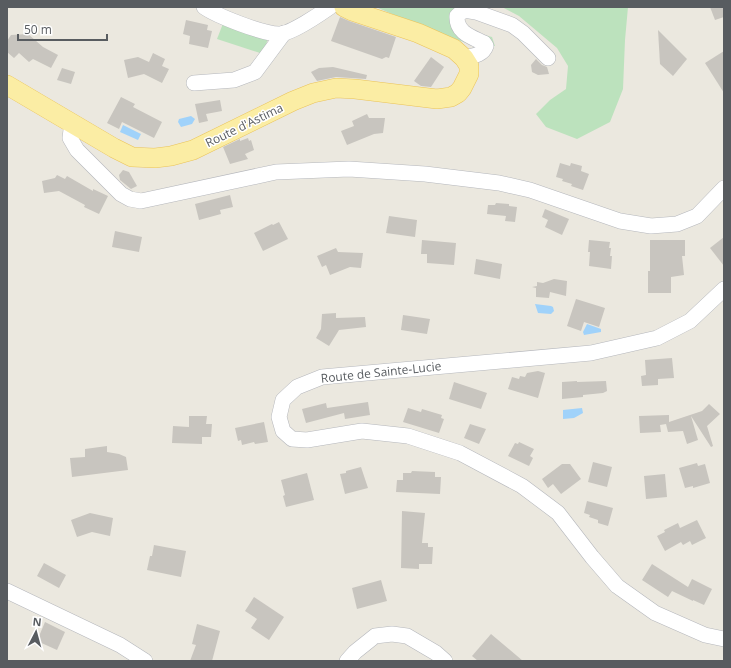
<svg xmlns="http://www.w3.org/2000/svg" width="731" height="668" viewBox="0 0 731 668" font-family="'Open Sans',sans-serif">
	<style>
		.green { fill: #bce2bd }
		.water { fill: #a0d2fa }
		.building { fill: #c8c5bf }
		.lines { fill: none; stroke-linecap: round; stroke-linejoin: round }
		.minor-casing { stroke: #b5b7bc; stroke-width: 16 }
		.major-casing { stroke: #eac359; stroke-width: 20 }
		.minor { stroke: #fff; stroke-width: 15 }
		.major { stroke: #fbeda4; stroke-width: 19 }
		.labels { text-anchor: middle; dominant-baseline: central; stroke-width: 3; stroke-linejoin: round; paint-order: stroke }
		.street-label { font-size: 12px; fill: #585c60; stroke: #fff }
	</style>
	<rect width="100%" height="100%" fill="#ebe8df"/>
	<g class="green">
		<path d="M376 7H472H460L464 30 492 37 495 46 480 48 417 25Z"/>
		<path d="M502 7H628L625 40 623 89 610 122 577 139 546 127 536 114 550 100 566 89 568 66 557 48 519 16Z"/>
		<path d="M224 21 269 35 263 54 217 39Z"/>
	</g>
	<g class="water">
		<path d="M191 116 195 119 192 124 181 127 178 122 179 119Z"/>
		<path d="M123 125 141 134 138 140 120 132Z"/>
		<path d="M535 304 551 306 553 307 554 311 551 314 538 313Z"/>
		<path d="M587 324 601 329V332L584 335 583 332Z"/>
		<path d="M582 408 583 413 574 418 563 419V410Z"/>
	</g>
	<g class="building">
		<path d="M710 7H724V17L715 20Z"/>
		<path d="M340 17 349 21 396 37 389 58 386 57 382 59 331 41Z"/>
		<path d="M186 20 208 25 207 30 212 31 208 48 189 44 190 36 183 34Z"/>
		<path d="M658 30 687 59 673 76 660 64Z"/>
		<path d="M28 34 43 47 58 55 51 68 33 59 29 62 19 53 14 58 7 52V41L11 35Z"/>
		<path d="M724 51V93L705 63Z"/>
		<path d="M153 53 165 59 162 66 169 69 162 83 144 74 128 78 124 60 138 57 149 62Z"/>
		<path d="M431 57 444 67 431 87 421 86 414 81Z"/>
		<path d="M536 59 542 65 547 67 549 74 538 75 532 72 531 65Z"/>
		<path d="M333 67 367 75 366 79 336 77 317 81 311 72 319 68Z"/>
		<path d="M62 68 75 72 71 84 57 80Z"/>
		<path d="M121 97 135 104 133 107 162 122 154 138 122 122 119 129 107 123Z"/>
		<path d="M220 100 222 111 206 114 208 121 199 123 195 104Z"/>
		<path d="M367 114 369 118H385L383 133 374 134 347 145 341 131 354 126 352 121Z"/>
		<path d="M248 138 249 141 251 140 254 150 245 154 248 159 230 164 223 147 240 139V141Z"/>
		<path d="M560 163 570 166 571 163 582 166 581 171 589 174 583 190 571 186 572 184 562 181 563 179 556 177Z"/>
		<path d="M123 170 129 172 137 186 131 189 120 180 119 175Z"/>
		<path d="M57 175 65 179 67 176 93 191V189L108 196 99 214 84 207 85 205 59 191 44 193 42 181 55 178Z"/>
		<path d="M230 195 233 207 220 210 221 214 199 220 195 204Z"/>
		<path d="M496 203 509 204V206L517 207 515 222 505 221 506 216 487 214 488 205H495Z"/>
		<path d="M545 209 569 219 562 235 545 227 548 220 542 217Z"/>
		<path d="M389 216 417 220 415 237 386 233Z"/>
		<path d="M279 222 288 239 263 251 254 233 272 224 273 225Z"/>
		<path d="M115 231 142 237 139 252 112 247Z"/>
		<path d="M724 237V266L710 248Z"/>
		<path d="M422 240 456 243 454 265 427 263V254H421Z"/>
		<path d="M589 240 610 242 609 248H611L610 256H612L611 269 589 266 590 252H588Z"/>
		<path d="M650 240H685V256H682L684 275 671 277V293H648V271H650Z"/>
		<path d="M336 248 338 252 363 253 361 268 350 267 330 275 326 265 322 267 317 256Z"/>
		<path d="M476 259 502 264 500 279 474 274Z"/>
		<path d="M554 279 567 281 566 296 550 292 549 298 536 297V288L532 287 537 286V282L543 283Z"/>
		<path d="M576 299 605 308 599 327 584 322 581 331 567 326Z"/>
		<path d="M336 313V318L365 317 366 327 339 330 329 346 316 338 321 329 322 314Z"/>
		<path d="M403 315 430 319 427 334 401 330Z"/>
		<path d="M672 358 674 378 658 379V385L642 386 641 376 646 375 645 360Z"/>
		<path d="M538 371 545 373 538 398 508 389 512 377 519 379 520 376 525 377 527 373Z"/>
		<path d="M577 381V382L606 381 607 391 603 393 583 395V397L562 399V382Z"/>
		<path d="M454 382 487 393 481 409 449 399Z"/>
		<path d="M368 402 370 415 345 419 344 413 306 423 302 409 326 403 327 408Z"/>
		<path d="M709 404 720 414 707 426 713 446 711 447 691 416 698 440 687 444 683 431 668 432 666 424 660 425 661 432 640 433 639 416 669 415V422L702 411Z"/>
		<path d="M408 408 421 412 422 409 442 415 441 418 444 419 439 433 403 422Z"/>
		<path d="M189 416H207L206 424H212L211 437H202V444L172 443 173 426 189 427Z"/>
		<path d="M264 422 268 442 255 444 254 442 242 445 241 440 238 441 235 428Z"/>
		<path d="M470 424 486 429 479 444 464 438Z"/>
		<path d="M519 442 534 449 530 456 533 458 529 466 508 456 515 443 518 444Z"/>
		<path d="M107 446V452L119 454 126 457 128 470 72 477 70 458 85 457V449Z"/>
		<path d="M593 462 612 467 607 487 588 482Z"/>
		<path d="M697 463 698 466 705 464 710 483 693 488V486L685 488 679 468Z"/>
		<path d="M562 464H570L581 479 561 494 553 484 548 488 542 479Z"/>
		<path d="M361 467 368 488 345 494 340 474 346 473V471Z"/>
		<path d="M412 471 435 472V477H441L440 494 396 492 397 480H403V473H411Z"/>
		<path d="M307 473 314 500 286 507 283 496 285 495 281 480Z"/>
		<path d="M665 474 667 497 646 499 644 476Z"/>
		<path d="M587 501 613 508 608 526 598 523V520L589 517 590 515 584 513Z"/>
		<path d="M402 511 425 513 422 543H428V547H433L432 564H419V569L401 568Z"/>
		<path d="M90 513 113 518 110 536 92 532 77 537 71 520Z"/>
		<path d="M697 520 706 538 692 545 690 541 683 545 681 542 665 551 657 536 665 532 664 530 678 523 680 528Z"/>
		<path d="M154 545 186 551 181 577 147 570 150 556H152Z"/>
		<path d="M44 563 66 575 59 588 37 576Z"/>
		<path d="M652 564 688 587 692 579 712 589 704 605 693 600V601L672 591 668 597 642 580Z"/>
		<path d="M381 580 387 601 357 609 352 588Z"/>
		<path d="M254 597 284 617 269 640 251 628 257 619 245 611Z"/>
		<path d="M45 622 65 632 57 650 37 641Z"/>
		<path d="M197 624 220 631 212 661H190L196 645 192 644Z"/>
		<path d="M491 634 523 661H478L472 656Z"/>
	</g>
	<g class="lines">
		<g class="minor-casing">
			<g id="minor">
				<path d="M204 7C217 16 263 34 279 34 290 34 320 14 330 7"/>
				<path d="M464 58C473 56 483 55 486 46L484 43C472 37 456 33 457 16L464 10 476 12 512 25 523 33 548 58"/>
				<path d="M194 83 234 80 255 72 284 33"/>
				<path d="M72 122 70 138 77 150 121 194 130 199 141 201 276 172 349 169 425 174 499 183 530 190 620 221 651 226 677 224 697 216 724 188"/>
				<path d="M724 289 690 321 657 338 591 353 322 377 297 387 283 400 279 417 283 431 292 439 307 440 362 431 408 436 460 453 522 486 558 513 592 557 617 586 655 613 705 635 724 639"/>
				<path d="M7 591 120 645 145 661"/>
				<path d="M347 661 355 652 375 636 392 634 407 636 436 653 445 661"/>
			</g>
		</g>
		<g class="major-casing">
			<path id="major" d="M7 85 114 148 132 157 155 158 171 156 193 150 293 101 313 93 336 88 355 89 437 99 451 97 458 93 462 88 469 74V66L464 58 454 49 418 33 352 11 344 7"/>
		</g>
		<use href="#minor" class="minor"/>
		<use href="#major" class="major"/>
	</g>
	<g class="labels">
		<g class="street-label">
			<text transform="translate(244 125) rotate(-26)">Route d'Astima</text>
			<text transform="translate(381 372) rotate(-6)">Route de Sainte-Lucie</text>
		</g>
	</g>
	<rect width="731" height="668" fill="none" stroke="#585c60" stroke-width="16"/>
	<g transform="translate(36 632) rotate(6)" stroke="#ffffff" stroke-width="3" paint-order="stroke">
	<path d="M0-3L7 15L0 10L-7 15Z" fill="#585c60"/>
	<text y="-6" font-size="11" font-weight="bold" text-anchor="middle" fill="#585c60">N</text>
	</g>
	<path d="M18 34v6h89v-6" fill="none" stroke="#585c60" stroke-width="2"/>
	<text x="24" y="34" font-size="12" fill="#585c60" stroke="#ffffff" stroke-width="3" paint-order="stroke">50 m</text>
</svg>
